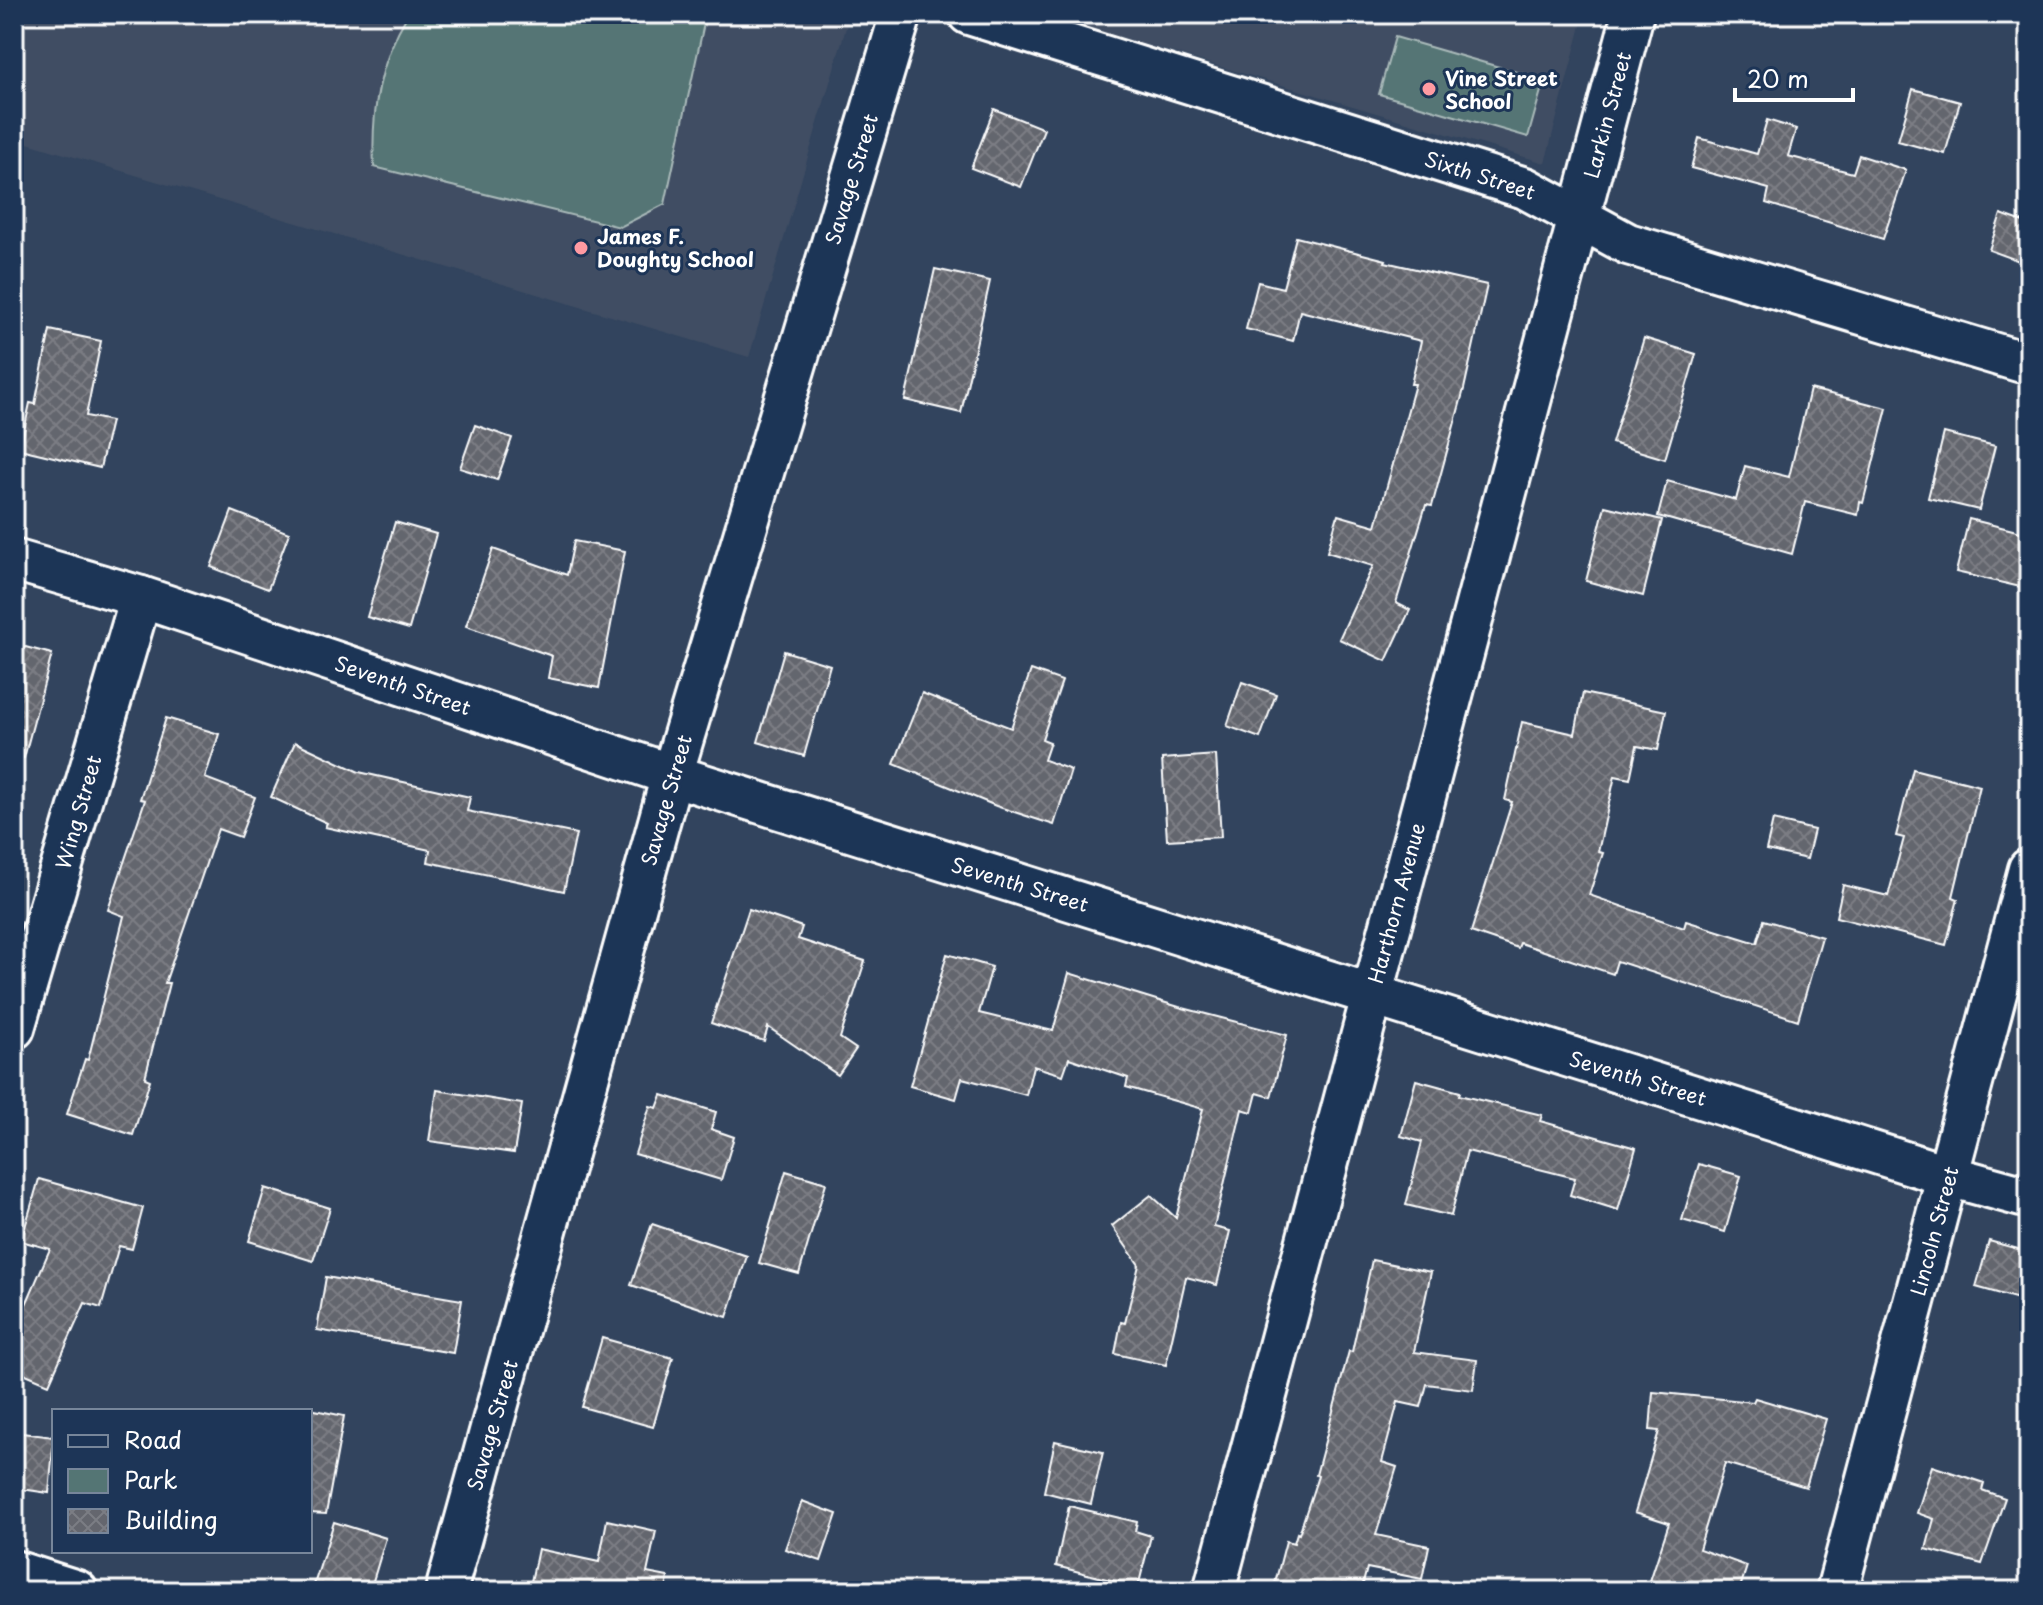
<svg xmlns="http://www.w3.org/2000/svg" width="2043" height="1605" viewBox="0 0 2043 1605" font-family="'Playpen Sans',sans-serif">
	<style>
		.built { fill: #414e63 }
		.green { fill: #547574; stroke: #aababa; stroke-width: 2 }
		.building { fill: url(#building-cross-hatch); stroke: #fff; stroke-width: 2 }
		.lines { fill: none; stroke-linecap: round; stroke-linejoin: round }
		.minor-casing { stroke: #fff; stroke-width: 46 }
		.minor { stroke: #1d3557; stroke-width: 40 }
		.poi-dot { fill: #ff9aa2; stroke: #1d3557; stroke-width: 3 }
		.labels { text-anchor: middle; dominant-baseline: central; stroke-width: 6; stroke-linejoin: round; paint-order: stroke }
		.poi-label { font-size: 20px; font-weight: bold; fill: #fff; stroke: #1d3557; text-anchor: start }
		.street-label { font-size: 20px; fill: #fff; stroke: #1d3557 }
	</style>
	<defs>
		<pattern id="building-cross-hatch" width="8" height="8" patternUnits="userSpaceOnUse" patternTransform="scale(2)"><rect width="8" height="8" fill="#64666e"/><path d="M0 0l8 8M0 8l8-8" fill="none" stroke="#7b7d84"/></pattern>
	</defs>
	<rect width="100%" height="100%" fill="#32445e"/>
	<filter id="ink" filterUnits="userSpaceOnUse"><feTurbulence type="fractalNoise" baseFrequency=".0125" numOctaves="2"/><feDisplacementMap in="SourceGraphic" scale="16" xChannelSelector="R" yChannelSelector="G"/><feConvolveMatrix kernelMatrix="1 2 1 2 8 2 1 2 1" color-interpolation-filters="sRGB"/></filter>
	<g filter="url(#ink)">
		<g class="built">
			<path d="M14 14H850L749 357 14 139Z"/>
			<path d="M1043 14H1584L1545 163Z"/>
		</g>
		<g class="green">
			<path d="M408 14H706L665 204 620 227 374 167C371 111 379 62 408 14Z"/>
			<path d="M1395 37 1544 80 1528 137 1379 94Z"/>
		</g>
		<g class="building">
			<path d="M1913 89 1960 102 1945 154 1898 141Z"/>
			<path d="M994 109 1044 129 1021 187 971 168Z"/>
			<path d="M1767 120 1796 129 1788 156 1853 173 1859 155 1906 170 1883 239 1766 203 1769 189 1691 168 1699 138 1757 154Z"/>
			<path d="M2001 214 2029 224V241L2022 262 1989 250Z"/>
			<path d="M1296 237 1386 260 1385 262 1487 285 1464 389 1432 506 1426 505 1396 603 1410 610 1386 661 1339 639 1373 566 1327 552 1338 515 1376 526 1415 384H1411L1421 341 1300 311 1293 341 1246 329 1258 282 1283 288Z"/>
			<path d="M935 269 990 281 961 413 905 400Z"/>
			<path d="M50 330 101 341 86 416 111 421 100 468 20 449 30 403 35 404Z"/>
			<path d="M1644 338 1696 354 1665 459 1612 443Z"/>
			<path d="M1810 389 1887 408 1863 503 1860 502 1858 515 1805 502 1792 554 1658 516 1667 481 1736 500 1745 466 1789 477Z"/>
			<path d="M475 425 512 438 497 480 460 468Z"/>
			<path d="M1944 433 1995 446 1979 510 1928 498Z"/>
			<path d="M1605 506 1662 520 1643 596 1586 581Z"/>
			<path d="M232 511 289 533 268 589 211 567Z"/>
			<path d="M1969 519 2029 534V589L1956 572Z"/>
			<path d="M395 522 436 534 409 629 367 617Z"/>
			<path d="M574 541 625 551 599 688 548 678 552 656 466 626 493 549 567 575Z"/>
			<path d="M14 644 52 654 24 758 14 757Z"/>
			<path d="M784 651 830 665 804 756 758 742Z"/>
			<path d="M1031 670 1062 681 1042 739 1050 742 1044 760 1071 770 1054 825 996 806 894 764 922 693 1011 728Z"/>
			<path d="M1242 682 1276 694 1260 738 1227 726Z"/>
			<path d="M1583 693 1666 711 1658 750 1637 746 1630 779 1615 776 1598 852 1603 853 1589 895 1684 928 1686 921 1757 943 1764 920 1822 937 1798 1020 1617 961 1613 974 1520 943 1518 948 1471 932 1512 802 1505 800 1522 722 1575 734Z"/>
			<path d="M166 718 219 734 205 778 255 797 240 837 218 829 165 983H169L145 1078 150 1080 133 1135 67 1114 85 1059 88 1060 124 916 108 910 145 800 140 799Z"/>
			<path d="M295 742 359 772 470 797 467 811 576 834 564 891 428 862 430 850 325 827 327 823 271 797Z"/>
			<path d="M1216 755 1221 837 1167 840 1162 759Z"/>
			<path d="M1913 769 1980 786 1953 897 1958 899 1946 945 1836 917 1843 885 1888 896 1904 838 1896 836Z"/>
			<path d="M1773 820 1814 830 1807 859 1766 850Z"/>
			<path d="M749 909 802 927 798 939 865 961 840 1038 856 1049 838 1075 768 1027 764 1041 711 1023Z"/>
			<path d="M947 954 992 967 979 1013 1053 1031 1069 973 1179 1007 1287 1035 1271 1097 1257 1093 1252 1112 1242 1109 1214 1227 1230 1231 1217 1285 1186 1277 1166 1365 1115 1354 1121 1322 1125 1323 1139 1265 1112 1226 1151 1195 1176 1218 1203 1109 1126 1087 1128 1078 1069 1058 1063 1075 1033 1066 1026 1095 962 1078 956 1099 910 1086Z"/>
			<path d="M1416 1080 1460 1092 1459 1095 1542 1115 1540 1121 1636 1148 1618 1210 1570 1195 1575 1178 1467 1151 1451 1216 1406 1205 1422 1142 1401 1136Z"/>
			<path d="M437 1090 522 1104 514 1153 429 1141Z"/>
			<path d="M662 1095 716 1112 711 1129 734 1137 721 1180 635 1154 650 1106 657 1108Z"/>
			<path d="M1699 1164 1741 1176 1725 1232 1682 1220Z"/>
			<path d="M786 1171 826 1183 799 1274 759 1263Z"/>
			<path d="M39 1179 143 1208 132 1249 119 1246 101 1308 85 1303 49 1384 14 1369V1332L50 1249 21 1241Z"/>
			<path d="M265 1188 330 1208 313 1261 249 1241Z"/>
			<path d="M652 1224 747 1256 727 1317 631 1285Z"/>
			<path d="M1989 1241 2029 1252V1302L1976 1287Z"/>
			<path d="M1372 1260 1431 1272 1414 1352 1477 1360 1473 1390 1427 1384 1421 1407 1398 1402 1382 1462 1397 1467 1376 1535 1429 1546 1422 1579 1367 1568 1361 1591H1273L1286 1541 1294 1543 1297 1533 1299 1534 1318 1476 1316 1475 1349 1351 1352 1352Z"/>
			<path d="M326 1277 462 1300 453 1353 317 1330Z"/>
			<path d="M602 1338 673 1358 653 1427 582 1407Z"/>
			<path d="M1653 1392 1753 1402 1755 1398 1826 1419 1806 1487 1725 1463 1699 1549 1747 1566 1739 1591H1678L1650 1581 1669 1523 1635 1512 1659 1431 1650 1430Z"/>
			<path d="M310 1409 344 1416 326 1514 310 1513Z"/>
			<path d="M14 1432 54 1437 49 1493 14 1488Z"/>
			<path d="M1055 1441 1103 1452 1091 1504 1044 1492Z"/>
			<path d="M1932 1466 1984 1483 1982 1490 2005 1498 1982 1564 1926 1549 1934 1519 1917 1513Z"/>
			<path d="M802 1501 837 1514 821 1561 785 1549Z"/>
			<path d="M1069 1506 1137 1522 1135 1531 1151 1536 1138 1587 1056 1566Z"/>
			<path d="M607 1520 656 1531 647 1573 668 1577 666 1591H529L538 1549 599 1562Z"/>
			<path d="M334 1522 386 1538 370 1591H312Z"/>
		</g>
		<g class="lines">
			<g class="minor-casing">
				<g id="minor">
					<path d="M969 14 1525 188 1628 244 2029 364"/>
					<path d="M14 560 141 597 672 775 1949 1176 2029 1198"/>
					<path d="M14 1028 141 597"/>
					<path d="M14 1571 77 1591"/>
					<path d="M446 1591 672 775 901 14"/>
					<path d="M1214 1591 1633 14"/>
					<path d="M1837 1591 2029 869"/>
				</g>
			</g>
			<use href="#minor" class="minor"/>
		</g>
	</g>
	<g class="poi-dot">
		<circle cx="1429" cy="89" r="8"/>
		<circle cx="581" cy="248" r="8"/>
	</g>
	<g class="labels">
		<g class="poi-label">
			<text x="1445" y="78">Vine Street<tspan x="1445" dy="23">School</tspan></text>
			<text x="597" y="236">James F.<tspan x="597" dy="23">Doughty School</tspan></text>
		</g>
		<g class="street-label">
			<text transform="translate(1607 115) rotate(-75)">Larkin Street</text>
			<text transform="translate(1480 175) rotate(18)">Sixth Street</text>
			<text transform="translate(851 179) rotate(-73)">Savage Street</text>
			<text transform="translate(403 685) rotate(19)">Seventh Street</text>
			<text transform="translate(666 800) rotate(-74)">Savage Street</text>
			<text transform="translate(78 812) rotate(-74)">Wing Street</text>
			<text transform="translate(1020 884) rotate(17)">Seventh Street</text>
			<text transform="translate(1396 903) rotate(-75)">Harthorn Avenue</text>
			<text transform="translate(1638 1078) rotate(17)">Seventh Street</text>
			<text transform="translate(1934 1231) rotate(-75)">Lincoln Street</text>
			<text transform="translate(492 1425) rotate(-74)">Savage Street</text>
		</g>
	</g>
	<rect width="2043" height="1605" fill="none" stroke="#1d3557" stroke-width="48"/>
	<rect x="24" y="24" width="1995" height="1557" fill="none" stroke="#fff" stroke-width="3" filter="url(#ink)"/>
	<rect x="52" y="1409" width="260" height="144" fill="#1d3557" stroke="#77869a" stroke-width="2"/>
	<rect x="68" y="1435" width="40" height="12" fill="#1d3557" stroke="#77869a" stroke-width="2"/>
	<text x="124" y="1449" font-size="24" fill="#ffffff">Road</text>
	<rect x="68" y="1469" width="40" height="24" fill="#547574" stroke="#77869a" stroke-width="2"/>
	<text x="124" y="1489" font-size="24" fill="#ffffff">Park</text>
	<rect x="68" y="1509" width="40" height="24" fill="url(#building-cross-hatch)" stroke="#77869a" stroke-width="2"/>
	<text x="124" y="1529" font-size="24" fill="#ffffff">Building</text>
	<path d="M1735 88v12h118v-12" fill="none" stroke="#ffffff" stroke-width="4"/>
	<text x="1747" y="88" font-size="24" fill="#ffffff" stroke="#1d3557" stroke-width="6" paint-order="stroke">20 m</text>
</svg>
